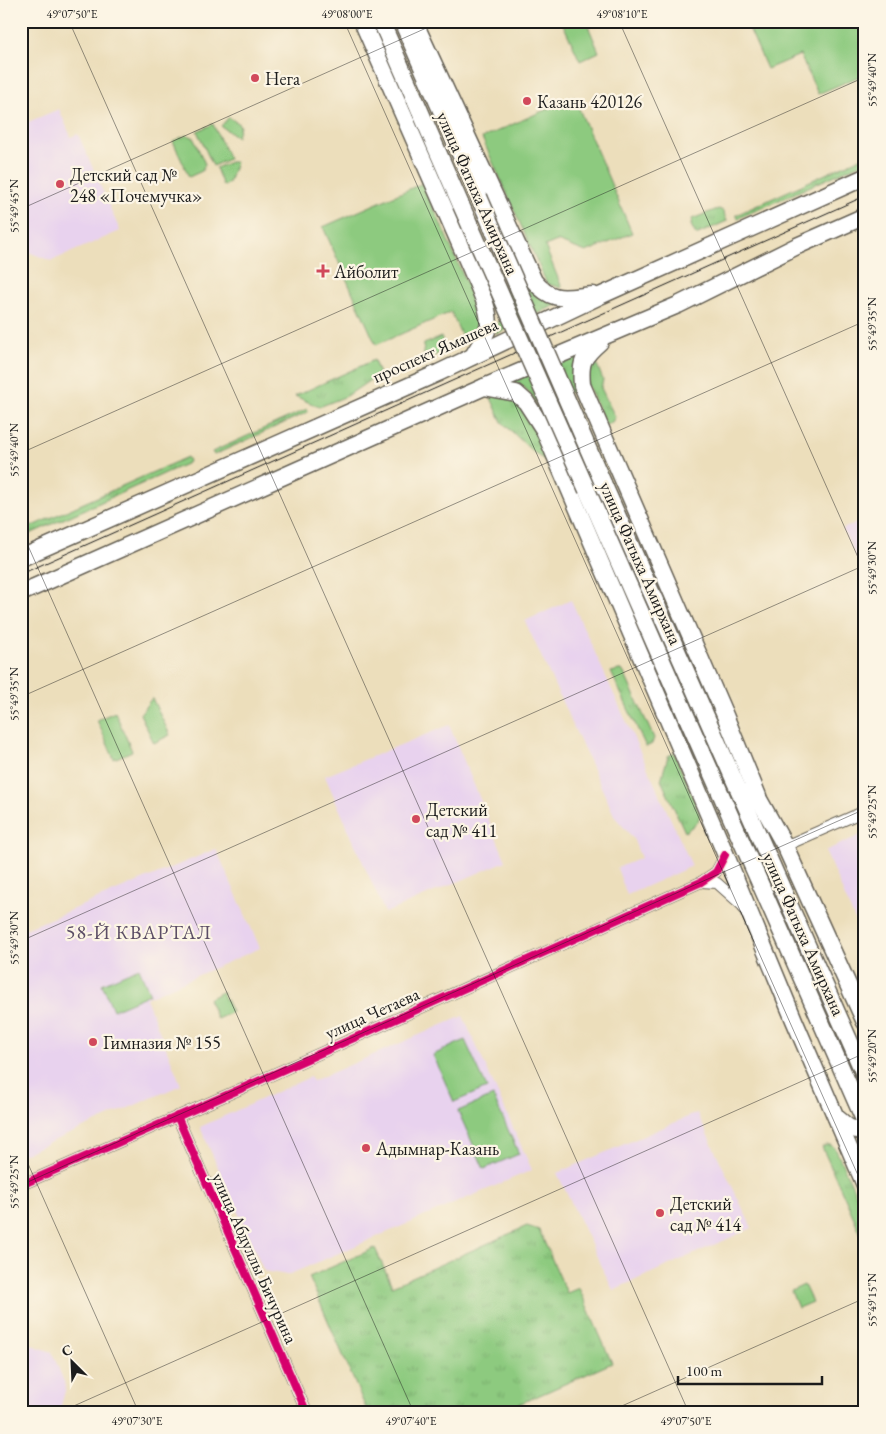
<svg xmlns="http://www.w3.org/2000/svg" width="886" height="1434" viewBox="0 0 886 1434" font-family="'EB Garamond',serif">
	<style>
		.built { fill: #e8d2ee }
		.grass { fill: url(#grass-tufts); stroke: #54734e }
		.park { fill: #8dca7f; stroke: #54734e }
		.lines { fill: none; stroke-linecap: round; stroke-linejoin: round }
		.street-casing { stroke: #656054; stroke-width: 12 }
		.primary-casing { stroke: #656054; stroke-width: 19 }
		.street { stroke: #fff; stroke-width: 10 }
		.primary { stroke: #fff; stroke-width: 16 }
		.tram { stroke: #1c1c1c; stroke-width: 1 }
		.primary-bridge-casing { stroke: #656054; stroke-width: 19; stroke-linecap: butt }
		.primary-bridge { stroke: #fff; stroke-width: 16 }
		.cycleway-casing { stroke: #fcf5e5; stroke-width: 11 }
		.cycleway { stroke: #d6006c; stroke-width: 8 }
		.ticks { fill: none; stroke: #1c1c1c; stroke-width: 1; stroke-opacity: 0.45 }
		.poi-dot { fill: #d1495b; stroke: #fcf5e5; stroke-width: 2 }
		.labels { text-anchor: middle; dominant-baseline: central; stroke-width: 4.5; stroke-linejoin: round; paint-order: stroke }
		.poi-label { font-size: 18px; fill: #1c1c1c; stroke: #fcf5e5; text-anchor: start }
		.street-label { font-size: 18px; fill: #1c1c1c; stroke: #fcf5e5 }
		.quarter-label { font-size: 20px; letter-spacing: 1px; fill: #5c4e66; stroke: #fcf5e5 }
		.neatline { fill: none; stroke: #1c1c1c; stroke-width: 2 }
		.ticks-label { font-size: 12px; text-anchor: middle; fill: #1c1c1c }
	</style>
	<defs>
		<pattern id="grass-tufts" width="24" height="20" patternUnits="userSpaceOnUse" patternTransform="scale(1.25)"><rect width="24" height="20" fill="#8dca7f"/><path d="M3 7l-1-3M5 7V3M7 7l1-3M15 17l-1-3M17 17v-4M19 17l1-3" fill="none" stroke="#79ad6d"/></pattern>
	</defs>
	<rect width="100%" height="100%" fill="#fcf5e5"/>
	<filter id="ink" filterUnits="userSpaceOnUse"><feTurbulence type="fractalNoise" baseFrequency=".02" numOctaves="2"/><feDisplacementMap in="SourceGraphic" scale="10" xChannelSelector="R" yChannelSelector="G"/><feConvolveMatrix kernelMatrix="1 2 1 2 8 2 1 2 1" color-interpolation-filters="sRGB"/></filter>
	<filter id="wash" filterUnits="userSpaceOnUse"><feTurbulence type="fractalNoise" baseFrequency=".0096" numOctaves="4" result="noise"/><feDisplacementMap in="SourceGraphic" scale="20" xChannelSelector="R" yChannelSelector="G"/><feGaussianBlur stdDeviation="1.12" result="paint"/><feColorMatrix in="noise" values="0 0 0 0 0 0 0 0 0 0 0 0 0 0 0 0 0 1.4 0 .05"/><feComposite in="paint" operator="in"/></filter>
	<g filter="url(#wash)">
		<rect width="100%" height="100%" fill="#ecdebb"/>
		<g class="built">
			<path d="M59 109 71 137 78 134 120 231 51 261 21 249V125Z"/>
			<path d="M865 519V577L843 529Z"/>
			<path d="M571 600 692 866 627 895 617 868 641 858 633 838 615 817 525 621Z"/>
			<path d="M449 725 506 861 385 913 325 776Z"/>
			<path d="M865 833V943L825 851Z"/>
			<path d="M216 849 260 948 146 998 181 1085 21 1155V931Z"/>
			<path d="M463 1016 532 1170 288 1275 264 1271 200 1127 310 1077 313 1081Z"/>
			<path d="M697 1113 752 1228 613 1290 557 1173Z"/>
			<path d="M21 1341 52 1352 66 1387 59 1413H21Z"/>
		</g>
		<g class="grass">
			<path d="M865 156V162L741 217 738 218 736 215Z"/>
			<path d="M719 209 723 211 727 221 696 235 691 225 692 219 715 210Z"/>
			<path d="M526 275 560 303 496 334 500 316 497 304 507 291 513 288Z"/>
			<path d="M441 337 447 350 427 359 423 353 424 344Z"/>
			<path d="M579 352 580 395C564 388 548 391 539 407 532 395 525 385 511 381Z"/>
			<path d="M594 357 603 380 601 388 615 417 612 422 606 425 587 384 586 372Z"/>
			<path d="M374 360 379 374 347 396 319 407 295 396Z"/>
			<path d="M496 396 514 397 540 438 546 461 532 451 502 422 491 398Z"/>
			<path d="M307 409 308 412 214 455 212 452Z"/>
			<path d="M187 457 189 461 188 463 21 538V531Z"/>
			<path d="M619 670H622L624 673 654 738 652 744 646 747 611 672Z"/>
			<path d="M674 753 700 814 698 822 685 832 661 780 668 756Z"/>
			<path d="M827 1145H831L836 1150 865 1214V1243L822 1147Z"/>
			<path d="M527 1226 539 1230 567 1293 579 1288 612 1363 499 1413H368L309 1277 375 1248 392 1286Z"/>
		</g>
		<g class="park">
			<path d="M570 21H586L599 52 580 61 563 24Z"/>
			<path d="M746 21H865V74L818 94 800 55 767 69Z"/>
			<path d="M574 97 632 233 586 252 557 241 545 246 562 288 547 284 482 138Z"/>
			<path d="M229 117 240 125 237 137 221 126Z"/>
			<path d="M213 124 229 159 213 166 197 131Z"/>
			<path d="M187 135 193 137 205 164 202 171 189 177 173 141Z"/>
			<path d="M230 162H236L229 183 223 186 216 168Z"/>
			<path d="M423 183 478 309 479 325 476 333 463 339 451 312 376 345 323 227Z"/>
			<path d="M152 698 170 735 154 743 140 714Z"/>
			<path d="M115 712 132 751 114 759 97 720Z"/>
			<path d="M139 968 150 994 113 1010 102 984Z"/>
			<path d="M222 992 232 1012 217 1019 208 999Z"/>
			<path d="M465 1040 487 1088 454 1102 433 1055Z"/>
			<path d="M493 1096 519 1154 484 1169 458 1111Z"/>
			<path d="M804 1285 812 1302 798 1308 791 1291Z"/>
		</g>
	</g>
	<g filter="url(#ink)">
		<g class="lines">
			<g class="street-casing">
				<g id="street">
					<path d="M785 846 865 811"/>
					<path d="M701 882 717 883 745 908"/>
					<path d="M177 1116 307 1413"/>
					<path d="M21 1185 245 1087 701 882 716 872 725 855"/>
				</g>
			</g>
			<g class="primary-casing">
				<g id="primary">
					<path d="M362 21 471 269C477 284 492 312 488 328 485 338 478 347 473 356"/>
					<path d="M381 21 461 205"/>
					<path d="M402 21 479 197"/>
					<path d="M414 21 534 281C553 304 566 297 593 295"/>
					<path d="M600 342C582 358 580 362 582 385L724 713 758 796"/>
					<path d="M484 387 516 393 526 402 544 430 722 846 794 1020 865 1185"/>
					<path d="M603 483 865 1076"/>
					<path d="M587 490 865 1122"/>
					<path d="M21 558 438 373 602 295 865 177"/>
					<path d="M21 593 484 387 678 305 797 246 865 216"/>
					<path d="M752 787 785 846 865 1022"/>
					<path d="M836 1117 848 1127 865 1133"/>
				</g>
			</g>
			<use href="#street" class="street"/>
			<use href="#primary" class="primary"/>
			<path class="tram" d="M21 574 865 196"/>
			<g class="primary-bridge-casing">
				<g id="primary-bridge">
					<path d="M479 197 603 483"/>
					<path d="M461 205 587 490"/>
				</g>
			</g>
			<use href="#primary-bridge" class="primary-bridge"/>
			<g class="cycleway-casing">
				<g id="cycleway">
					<path d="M177 1116 307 1413"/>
					<path d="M21 1185 245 1087 701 882 716 872 725 855"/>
				</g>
			</g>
			<use href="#cycleway" class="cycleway"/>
		</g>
	</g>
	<path class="ticks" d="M69 21 689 1413M344 21 865 1191M619 21 865 573M21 209 442 21M21 453 865 77M21 530 414 1413M21 697 865 321M21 941 865 565M21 1148 139 1413M21 1185 865 809M58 1413 865 1053M606 1413 865 1298"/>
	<g class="poi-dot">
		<circle cx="255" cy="78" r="5"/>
		<circle cx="527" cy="101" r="5"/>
		<circle cx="60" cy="184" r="5"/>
		<path d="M320.5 263.5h5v5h5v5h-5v5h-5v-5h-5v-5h5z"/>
		<circle cx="416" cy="819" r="5"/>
		<circle cx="93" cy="1042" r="5"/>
		<circle cx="366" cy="1148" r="5"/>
		<circle cx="660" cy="1213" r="5"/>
	</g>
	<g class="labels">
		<g class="poi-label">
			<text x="265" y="78">Нега</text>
			<text x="537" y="101">Казань 420126</text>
			<text x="70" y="174">Детский сад №<tspan x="70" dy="21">248 «Почемучка»</tspan></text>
			<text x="334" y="271">Айболит</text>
			<text x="426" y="809">Детский<tspan x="426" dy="21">сад № 411</tspan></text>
			<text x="103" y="1042">Гимназия № 155</text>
			<text x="376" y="1148">Адымнар-Казань</text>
			<text x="670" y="1203">Детский<tspan x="670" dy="21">сад № 414</tspan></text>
		</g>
		<g class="street-label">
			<text transform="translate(478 193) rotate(66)">улица Фатыха Амирхана</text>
			<text transform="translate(435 350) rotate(-24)">проспект Ямашева</text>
			<text transform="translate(641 563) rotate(66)">улица Фатыха Амирхана</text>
			<text transform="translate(804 934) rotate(66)">улица Фатыха Амирхана</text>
			<text transform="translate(372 1013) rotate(-24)">улица Четаева</text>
			<text transform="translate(255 1258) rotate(66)">улица Абдуллы Бичурина</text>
		</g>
		<g class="quarter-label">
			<text x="139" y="932">58-Й КВАРТАЛ</text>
		</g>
	</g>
	<rect width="886" height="1434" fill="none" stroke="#fcf5e5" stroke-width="55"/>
	<g transform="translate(72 1362) rotate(336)" stroke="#fcf5e5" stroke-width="4" paint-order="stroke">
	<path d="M0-4L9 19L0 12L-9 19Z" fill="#1c1c1c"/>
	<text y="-8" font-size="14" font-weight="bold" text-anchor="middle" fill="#1c1c1c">С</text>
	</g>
	<path d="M678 1376v8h144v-8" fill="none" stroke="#1c1c1c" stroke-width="2.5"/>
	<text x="686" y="1376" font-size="15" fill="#1c1c1c" stroke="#fcf5e5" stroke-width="4" paint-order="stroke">100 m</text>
	<rect x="28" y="28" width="830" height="1378" class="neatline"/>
	<g class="ticks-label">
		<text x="72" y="18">49°07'50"E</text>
		<text x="347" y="18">49°08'00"E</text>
		<text x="622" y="18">49°08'10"E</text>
		<text transform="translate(872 80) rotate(-90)" y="4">55°49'40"N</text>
		<text transform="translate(14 206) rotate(-90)" y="4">55°49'45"N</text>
		<text transform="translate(872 324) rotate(-90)" y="4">55°49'35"N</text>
		<text transform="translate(14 450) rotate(-90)" y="4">55°49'40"N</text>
		<text transform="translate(872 568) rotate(-90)" y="4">55°49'30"N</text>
		<text transform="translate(14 694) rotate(-90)" y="4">55°49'35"N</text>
		<text transform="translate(872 812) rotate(-90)" y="4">55°49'25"N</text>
		<text transform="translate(14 938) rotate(-90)" y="4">55°49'30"N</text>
		<text transform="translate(872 1056) rotate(-90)" y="4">55°49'20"N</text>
		<text transform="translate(14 1182) rotate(-90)" y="4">55°49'25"N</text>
		<text transform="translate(872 1300) rotate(-90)" y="4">55°49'15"N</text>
		<text x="137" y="1425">49°07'30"E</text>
		<text x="411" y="1425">49°07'40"E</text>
		<text x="686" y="1425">49°07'50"E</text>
	</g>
</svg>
